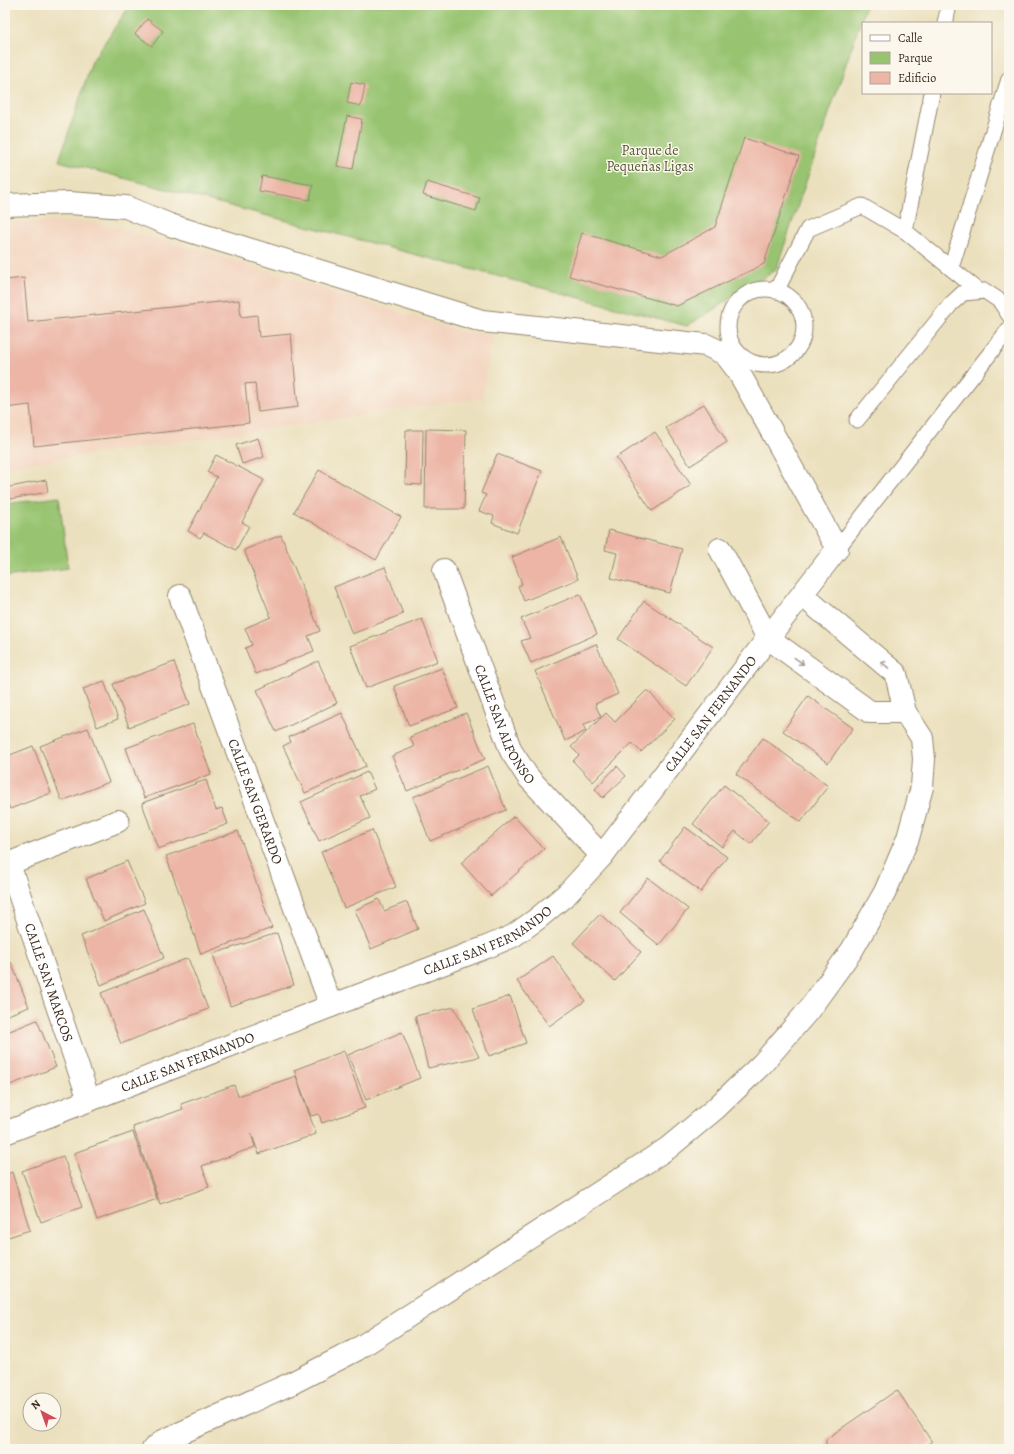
<svg xmlns="http://www.w3.org/2000/svg" width="1014" height="1454" viewBox="0 0 1014 1454" font-family="Alegreya,serif">
	<style>
		.built { fill: #f3d4bf }
		.green { fill: #98c471; stroke: #6a7748 }
		.building { fill: #ecb5a6 }
		.lines { fill: none; stroke-linecap: round; stroke-linejoin: round }
		.lane-casing { stroke: #93856e; stroke-width: 17 }
		.street-casing { stroke: #93856e; stroke-width: 24 }
		.lane { stroke: #fff; stroke-width: 15 }
		.street { stroke: #fff; stroke-width: 22 }
		.oneway { stroke: #a79f9a }
		.labels { text-anchor: middle; dominant-baseline: central; stroke-width: 3; stroke-linejoin: round; paint-order: stroke }
		.park-label { font-size: 14px; fill: #575837; stroke: #fbf7ec }
		.street-label { font-size: 14px; fill: #3b2a1e; stroke: #fbf7ec }
	</style>
	<rect width="100%" height="100%" fill="#fbf7ec"/>
	<filter id="ink" filterUnits="userSpaceOnUse"><feTurbulence type="fractalNoise" baseFrequency=".025" numOctaves="2"/><feDisplacementMap in="SourceGraphic" scale="8" xChannelSelector="R" yChannelSelector="G"/><feConvolveMatrix kernelMatrix="1 2 1 2 8 2 1 2 1" color-interpolation-filters="sRGB"/></filter>
	<filter id="wash" filterUnits="userSpaceOnUse"><feTurbulence type="fractalNoise" baseFrequency=".012" numOctaves="4" result="noise"/><feDisplacementMap in="SourceGraphic" scale="16" xChannelSelector="R" yChannelSelector="G"/><feGaussianBlur stdDeviation="0.9" result="paint"/><feColorMatrix in="noise" values="0 0 0 0 0 0 0 0 0 0 0 0 0 0 0 0 0 1.4 0 .05"/><feComposite in="paint" operator="in"/></filter>
	<g filter="url(#wash)">
		<rect width="100%" height="100%" fill="#ebe0bd"/>
		<path class="built" d="M5 222H93L200 250 456 330 493 335 482 398 5 467Z"/>
		<g class="green">
			<path d="M130 5H866L776 270 687 326 59 161 92 61Z"/>
			<path d="M59 497 68 568 5 577V504Z"/>
		</g>
		<g id="blocks">
			<g class="building">
				<path d="M147 19 163 31 152 46 135 34Z"/>
				<path d="M351 82 365 85 361 106 347 103Z"/>
				<path d="M347 116 362 119 353 169 337 166Z"/>
				<path d="M744 138 799 156 764 264 677 306 569 276 582 233 662 256 715 227Z"/>
				<path d="M262 176 313 185 310 200 259 191Z"/>
				<path d="M427 182 480 198 476 211 423 195Z"/>
				<path d="M24 278 28 322 239 300 241 317 257 315 259 337 291 334 298 407 258 412 255 383 245 384 249 423 34 446 30 405 5 408V280Z"/>
				<path d="M704 404 727 442 690 466 666 428Z"/>
				<path d="M426 429 466 430 464 509H425Z"/>
				<path d="M406 430H423L422 485 405 484Z"/>
				<path d="M655 432 691 485 652 511 616 458Z"/>
				<path d="M258 438 264 457 242 464 236 445Z"/>
				<path d="M497 454 542 471 517 533 492 523 494 516 479 511 486 495 481 493Z"/>
				<path d="M216 455 264 480 242 522 249 526 236 550 204 533 200 538 188 531 217 477 207 472Z"/>
				<path d="M319 470 401 517 376 560 294 512Z"/>
				<path d="M46 480 48 492 5 500V488Z"/>
				<path d="M609 530 682 549 670 593 611 578 617 553 605 550Z"/>
				<path d="M281 535 320 631 308 636 314 651 256 674 245 648 252 645 245 628 271 617 244 550Z"/>
				<path d="M561 537 578 579 524 601 518 586 522 584 512 557Z"/>
				<path d="M385 567 403 614 352 634 334 587Z"/>
				<path d="M580 594 597 634 531 663 521 641 530 638 521 619Z"/>
				<path d="M644 601 713 647 686 686 618 639Z"/>
				<path d="M422 619 438 661 366 688 350 646Z"/>
				<path d="M596 644 618 694 595 704 601 717 583 725 586 731 565 741 535 671Z"/>
				<path d="M318 661 337 703 276 732 257 690Z"/>
				<path d="M174 662 190 704 129 727 113 684Z"/>
				<path d="M442 668 458 708 409 726 394 686Z"/>
				<path d="M104 681 118 719 97 727 83 689Z"/>
				<path d="M647 690 675 719 641 752 632 743 593 782 573 761 579 755 571 747 606 713 615 722Z"/>
				<path d="M808 696 853 728 828 763 783 731Z"/>
				<path d="M342 713 366 766 305 793 283 746 291 742 289 737Z"/>
				<path d="M466 713 485 759 407 791 392 756 414 747 410 737Z"/>
				<path d="M193 724 211 774 144 798 126 748Z"/>
				<path d="M88 728 109 782 62 801 40 746Z"/>
				<path d="M763 738 828 786 801 822 736 774Z"/>
				<path d="M33 746 51 793 10 809 5 795V757Z"/>
				<path d="M488 766 506 810 430 841 413 797Z"/>
				<path d="M617 766 626 776 603 798 595 789Z"/>
				<path d="M367 772 375 789 360 796 370 818 319 841 301 802Z"/>
				<path d="M206 780 216 810 222 808 228 824 158 849 142 803Z"/>
				<path d="M724 785 769 821 751 844 735 831 722 847 693 824Z"/>
				<path d="M514 816 544 849 491 896 461 863Z"/>
				<path d="M685 827 727 857 701 892 660 861Z"/>
				<path d="M372 830 396 887 344 908 321 852Z"/>
				<path d="M238 831 272 928 201 954 166 856Z"/>
				<path d="M127 861 145 903 104 921 86 879Z"/>
				<path d="M648 878 688 909 659 945 620 913Z"/>
				<path d="M379 899 384 911 407 902 418 929 371 949 355 910Z"/>
				<path d="M144 909 164 958 101 985 81 936Z"/>
				<path d="M600 914 641 952 615 981 573 943Z"/>
				<path d="M277 933 294 985 230 1006 213 954Z"/>
				<path d="M553 956 585 1001 549 1026 517 981Z"/>
				<path d="M188 958 208 1009 121 1044 101 993Z"/>
				<path d="M11 962 29 1007 5 1016V964Z"/>
				<path d="M510 996 526 1043 489 1056 473 1009Z"/>
				<path d="M454 1007 479 1057 428 1068 415 1016Z"/>
				<path d="M37 1020 56 1067 5 1087V1033Z"/>
				<path d="M402 1032 420 1078 366 1100 348 1055Z"/>
				<path d="M344 1051 365 1108 322 1123 319 1114 311 1116 294 1070Z"/>
				<path d="M296 1076 316 1134 259 1154 251 1133 255 1147 202 1166 209 1187 160 1204 133 1127 183 1109 181 1104 234 1085 238 1096Z"/>
				<path d="M133 1132 157 1199 97 1220 74 1153Z"/>
				<path d="M63 1156 82 1207 41 1222 22 1171Z"/>
				<path d="M12 1172 30 1230 5 1238V1175Z"/>
				<path d="M897 1390 932 1442 922 1449H826V1439Z"/>
			</g>
		</g>
	</g>
	<g filter="url(#ink)">
		<use href="#blocks" fill-opacity="0" stroke="#93856e" stroke-width="1"/>
		<g class="lines">
			<g class="lane-casing">
				<g id="lane">
					<path d="M945 23 949 5"/>
					<path d="M905 231 932 93"/>
					<path d="M951 268 1009 79"/>
					<circle cx="766" cy="327" r="38"/>
					<path d="M776 291 808 229 862 206 905 231 979 291"/>
					<path d="M857 420 951 304 963 293 985 291 1000 301 1009 315"/>
					<path d="M837 549 1009 329"/>
				</g>
			</g>
			<g class="street-casing">
				<g id="street">
					<path d="M5 205 69 203 126 207 170 225 482 321 706 345 725 354 738 371 837 549 768 638 870 712H905"/>
					<path id="s1" d="M444 570 511 751 528 777 602 856"/>
					<path id="s2" d="M180 596 331 1006"/>
					<path id="s3" d="M9 864 89 1100"/>
					<path d="M5 865 118 821"/>
					<path id="s4" d="M5 1133 331 1006 487 947 513 936 537 919 568 893 602 856 768 638 720 549"/>
					<path d="M153 1449 163 1441 290 1384 356 1350 668 1148 715 1109 762 1064 808 1011 852 950 885 892 908 838 922 787 924 759 922 738 905 712 896 674 802 595"/>
				</g>
			</g>
			<use href="#lane" class="lane"/>
			<use href="#street" class="street"/>
		</g>
		<defs><path id="oneway-shaft" d="M-6 0H5M1.5-3L5.5 0L1.5 3" fill="none" stroke-width="1.6" stroke-linecap="round" stroke-linejoin="round"/></defs>
		<g class="oneway">
			<use href="#oneway-shaft" transform="translate(799 661) rotate(36)"/>
			<use href="#oneway-shaft" transform="translate(885 665) rotate(-140)"/>
		</g>
	</g>
	<g class="labels">
		<g class="park-label">
			<text x="650" y="150">Parque de<tspan x="650" dy="16">Pequeñas Ligas</tspan></text>
		</g>
		<g class="street-label">
			<text stroke="none"><textPath href="#s4" startOffset="844">CALLE SAN FERNANDO</textPath></text>
			<text stroke="none"><textPath href="#s1" startOffset="166">CALLE SAN ALFONSO</textPath></text>
			<text stroke="none"><textPath href="#s2" startOffset="219">CALLE SAN GERARDO</textPath></text>
			<text stroke="none"><textPath href="#s4" startOffset="520">CALLE SAN FERNANDO</textPath></text>
			<text stroke="none"><textPath href="#s3" startOffset="125">CALLE SAN MARCOS</textPath></text>
			<text stroke="none"><textPath href="#s4" startOffset="196">CALLE SAN FERNANDO</textPath></text>
		</g>
	</g>
	<rect width="1014" height="1454" fill="none" stroke="#fbf7ec" stroke-width="20"/>
	<rect x="862" y="22" width="130" height="72" fill="#fbf7ec" stroke="#aea59a"/>
	<rect x="870" y="35" width="20" height="6" fill="#ffffff" stroke="#aea59a"/>
	<text x="898" y="42" font-size="12" fill="#3b2a1e">Calle</text>
	<rect x="870" y="52" width="20" height="12" fill="#98c471" stroke="#aea59a"/>
	<text x="898" y="62" font-size="12" fill="#3b2a1e">Parque</text>
	<rect x="870" y="72" width="20" height="12" fill="#ecb5a6" stroke="#aea59a"/>
	<text x="898" y="82" font-size="12" fill="#3b2a1e">Edificio</text>
	<g transform="translate(42 1412) rotate(319)"><circle r="19" fill="#fbf7ec" stroke="#aea59a"/>
	<path d="M0-3L7 15L0 10L-7 15Z" fill="#d1495b"/>
	<text y="-6" font-size="11" font-weight="bold" text-anchor="middle" fill="#3b2a1e">N</text>
	</g>
</svg>
